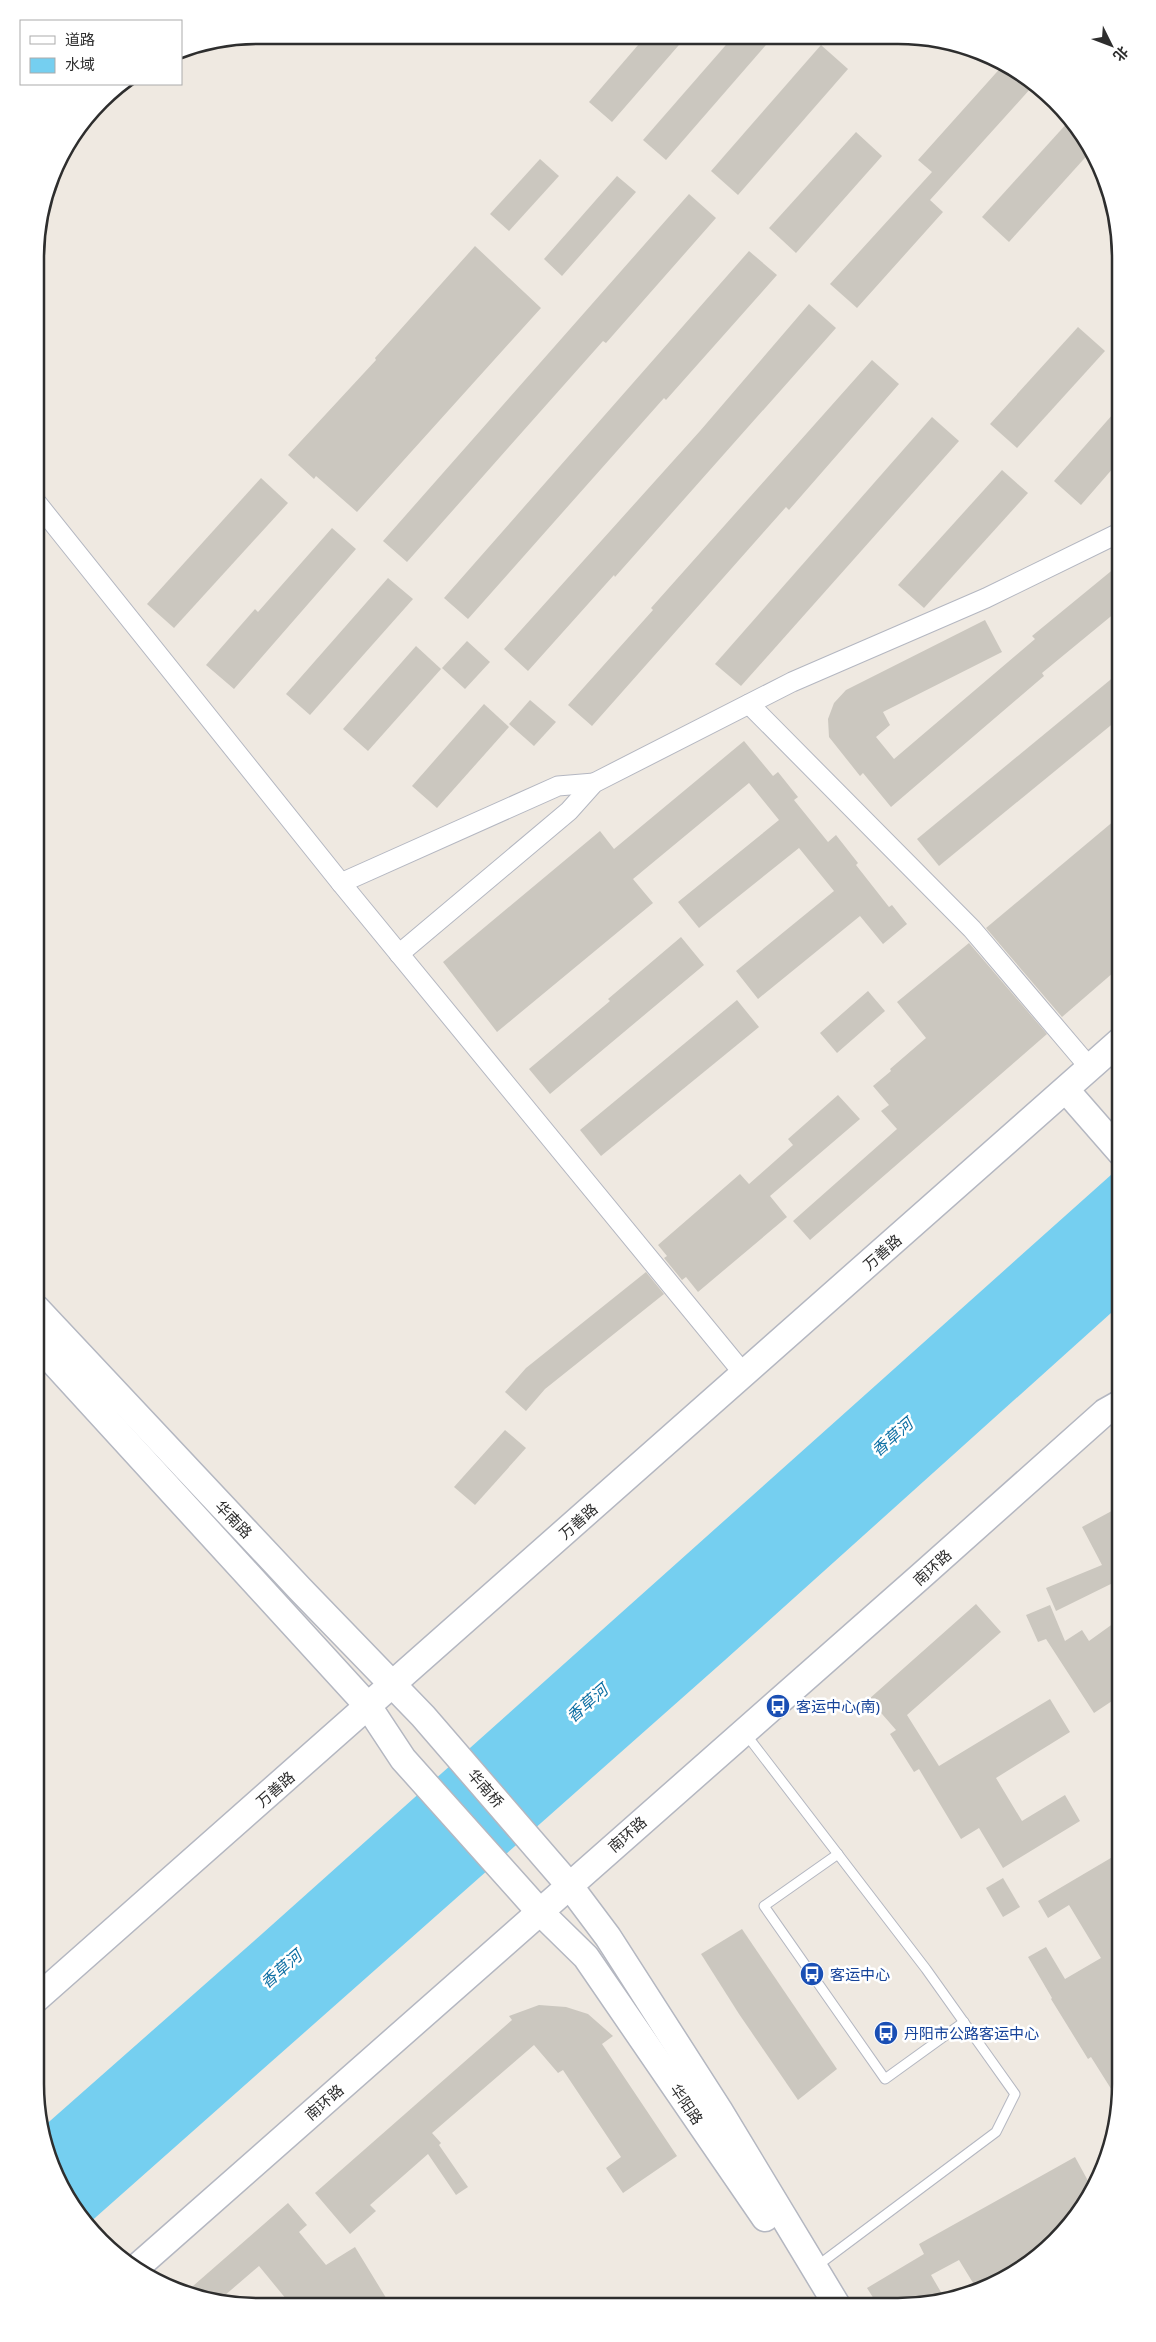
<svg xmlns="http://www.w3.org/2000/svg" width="1156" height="2342" viewBox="0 0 1156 2342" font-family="'Noto Sans','Noto Sans SC',sans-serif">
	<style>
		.water { fill: #75cff0 }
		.building { fill: #cbc7bf }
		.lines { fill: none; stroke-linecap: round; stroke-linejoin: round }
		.lane-casing { stroke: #b4b7c1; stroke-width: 11 }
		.street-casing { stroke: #b4b7c1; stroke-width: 21 }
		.secondary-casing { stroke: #b4b7c1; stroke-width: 29 }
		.lane { stroke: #fff; stroke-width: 9 }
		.street { stroke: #fff; stroke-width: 19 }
		.secondary { stroke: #fff; stroke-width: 26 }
		.labels { text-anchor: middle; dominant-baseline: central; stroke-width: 5; stroke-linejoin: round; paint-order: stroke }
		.street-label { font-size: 15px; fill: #2e2e2e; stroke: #fff }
		.transit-label { font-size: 15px; fill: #164399; stroke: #fff; text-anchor: start }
		.water-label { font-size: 16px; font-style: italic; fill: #0d6fa3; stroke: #fff }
		.rim { fill: none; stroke: #2e2e2e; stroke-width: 2.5 }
	</style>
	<rect width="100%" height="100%" fill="#efe9e1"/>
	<path class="water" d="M1121 1166V1304L725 1660 87 2225 72 2208 47 2156 42 2128 263 1933Z"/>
	<g class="building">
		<path d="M645 37 685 38 612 122 589 102Z"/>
		<path d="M732 38H772L666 160 643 140Z"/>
		<path d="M821 45 848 69 738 195 711 171Z"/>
		<path d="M1004 64 1031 88 930 200 943 212 857 308 830 284 932 172 918 160Z"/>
		<path d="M1069 121 1084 136 1092 150 1009 242 982 217Z"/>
		<path d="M856 132 882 156 796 253 769 228Z"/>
		<path d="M540 159 559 176 509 231 490 214Z"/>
		<path d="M617 176 636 192 562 276 544 259Z"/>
		<path d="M689 194 716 218 606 343 603 341 407 562 383 541Z"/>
		<path d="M475 246 541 308 357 512 316 476 314 479 288 455 376 360 375 358Z"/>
		<path d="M749 251 777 275 666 400 664 398 468 619 444 598Z"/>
		<path d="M809 304 836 328 615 577 614 575 528 671 504 649 700 431Z"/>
		<path d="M1078 327 1105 351 1017 448 990 424Z"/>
		<path d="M872 360 899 384 789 510 786 507 592 726 568 705 653 610 651 608Z"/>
		<path d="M1121 405V459L1081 505 1054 481Z"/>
		<path d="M932 417 959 441 741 686 715 664Z"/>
		<path d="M1002 470 1028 493 924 608 898 585Z"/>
		<path d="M261 478 288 503 174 628 147 604Z"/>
		<path d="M332 528 356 549 234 689 206 665 255 609 258 612Z"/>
		<path d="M1121 563V608L1042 673 1044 676 891 807 863 773 860 776 829 737 828 719 834 703 846 690 985 620 1002 652 883 712 890 725 876 737 894 759 1035 639 1032 636Z"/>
		<path d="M388 578 413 599 310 715 286 694Z"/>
		<path d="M467 641 490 662 465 689 442 668Z"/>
		<path d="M416 646 441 669 368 751 343 729Z"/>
		<path d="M1121 671V717L939 866 917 839Z"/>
		<path d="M530 700 556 722 534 746 509 724Z"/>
		<path d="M484 704 509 727 437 808 412 786Z"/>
		<path d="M744 741 773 776 778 772 798 797 794 800 828 842 836 835 858 863 856 865 889 907 892 905 907 924 883 944 860 916 758 999 736 971 834 891 799 848 699 928 678 902 779 820 749 783 633 879 653 903 497 1032 443 962 600 831 614 849Z"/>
		<path d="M1121 815V966L1062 1017 986 928Z"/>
		<path d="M681 937 704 965 550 1094 529 1069 610 1001 608 999Z"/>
		<path d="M969 943 1047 1034 810 1240 793 1221 897 1129 881 1111 889 1105 873 1086 891 1071 890 1069 926 1038 897 1002Z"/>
		<path d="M868 991 885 1011 837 1053 820 1033Z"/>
		<path d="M737 1000 759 1027 601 1156 580 1130Z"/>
		<path d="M838 1095 860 1119 770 1196 787 1217 698 1292 686 1277 682 1280 664 1258 667 1256 658 1245 740 1174 749 1184 793 1145 788 1139Z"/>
		<path d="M646 1272 664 1294 545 1389 526 1411 505 1392 526 1368Z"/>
		<path d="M505 1430 526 1448 475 1505 454 1487Z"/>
		<path d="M1121 1506V1579L1056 1611 1046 1588 1102 1565 1082 1527Z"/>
		<path d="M976 1604 1001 1632 907 1715 939 1766 1050 1699 1070 1732 996 1778 1022 1821 1065 1795 1080 1821 1003 1868 979 1828 961 1839 919 1769 914 1772 890 1734 896 1730 869 1699Z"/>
		<path d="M1050 1605 1065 1641 1082 1630 1089 1641 1121 1618V1695L1094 1713 1046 1639 1038 1642 1026 1615Z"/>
		<path d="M1121 1852V1875L1113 1879 1121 1892 1120 2103 1091 2057 1088 2059 1051 1999 1052 1998 1028 1957 1046 1947 1065 1979 1101 1958 1069 1905 1048 1918 1038 1901Z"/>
		<path d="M1003 1878 1020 1907 1003 1917 986 1888Z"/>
		<path d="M742 1929 837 2069 798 2100 739 2014 701 1954Z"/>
		<path d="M539 2005 566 2007 588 2014 613 2036 602 2044 677 2156 623 2193 606 2168 621 2157 563 2070 558 2073 534 2045 432 2133 441 2143 439 2145 468 2187 456 2195 428 2154 370 2205 376 2211 350 2234 315 2193 512 2020 509 2016Z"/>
		<path d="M1075 2157 1093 2190 1075 2220 1022 2269 978 2291 959 2260 931 2275 945 2299 899 2307H879L867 2288 924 2254 919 2244Z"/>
		<path d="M288 2203 307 2225 299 2232 326 2265 355 2247 391 2306 291 2305 259 2266 217 2302 185 2293Z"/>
	</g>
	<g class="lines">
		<g class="lane-casing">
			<g id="lane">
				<path d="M745 1733 926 1969 1015 2094 996 2132 817 2266"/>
				<path d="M838 1854 764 1906 885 2079 964 2022"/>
			</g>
		</g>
		<g class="street-casing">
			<g id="street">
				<path d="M37 503 341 883 744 1374"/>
				<path d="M749 704 972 929 1090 1068"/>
				<path d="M341 883 558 786 594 783"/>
				<path d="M399 954 569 811 594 783 792 682 986 598 1121 532"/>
			</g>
		</g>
		<g class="secondary-casing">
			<g id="secondary">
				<path d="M1066 1090 1121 1153"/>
				<path d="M36 1308 300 1589 423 1716 569 1885 608 1937 719 2110 838 2307"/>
				<path d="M36 1343 368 1706 403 1759 539 1911 586 1957 765 2218"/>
				<path d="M35 2000 1121 1040"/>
				<path d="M136 2268 921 1576 1105 1412 1121 1403"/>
			</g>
		</g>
		<use href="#lane" class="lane"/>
		<use href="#street" class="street"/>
		<use href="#secondary" class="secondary"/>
	</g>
	<defs>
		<g id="bus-disc" transform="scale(1.25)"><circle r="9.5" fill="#1a4fb4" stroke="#fff"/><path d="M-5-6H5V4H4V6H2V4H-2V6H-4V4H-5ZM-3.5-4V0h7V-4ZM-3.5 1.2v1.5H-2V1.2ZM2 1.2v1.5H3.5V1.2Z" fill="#fff"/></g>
	</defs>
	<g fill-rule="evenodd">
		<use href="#bus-disc" x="778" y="1706"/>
		<use href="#bus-disc" x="812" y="1974"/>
		<use href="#bus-disc" x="886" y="2033"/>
	</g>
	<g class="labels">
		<g class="street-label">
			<text transform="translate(882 1252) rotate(-41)">万善路</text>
			<text transform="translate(234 1519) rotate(46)">华南路</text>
			<text transform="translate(578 1521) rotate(-41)">万善路</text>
			<text transform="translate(932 1567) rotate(-42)">南环路</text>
			<text transform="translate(486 1788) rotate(49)">华南桥</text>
			<text transform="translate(275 1789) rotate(-41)">万善路</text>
			<text transform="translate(627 1834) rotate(-41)">南环路</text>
			<text transform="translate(324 2102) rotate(-41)">南环路</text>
			<text transform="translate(687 2104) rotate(56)">华阳路</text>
		</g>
		<g class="transit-label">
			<text x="796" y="1706">客运中心(南)</text>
			<text x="830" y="1974">客运中心</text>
			<text x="904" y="2033">丹阳市公路客运中心</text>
		</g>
		<g class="water-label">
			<text transform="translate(892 1437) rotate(-41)">香草河</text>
			<text transform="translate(587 1703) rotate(-41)">香草河</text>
			<text transform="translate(281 1969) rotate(-41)">香草河</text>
		</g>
	</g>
	<path d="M0 0H1156V2342H0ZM258 44H898A214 214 0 0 1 1112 258V2084A214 214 0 0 1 898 2298H258A214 214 0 0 1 44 2084V258A214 214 0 0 1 258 44Z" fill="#fff" fill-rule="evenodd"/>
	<path class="rim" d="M258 44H898A214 214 0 0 1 1112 258V2084A214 214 0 0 1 898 2298H258A214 214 0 0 1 44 2084V258A214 214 0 0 1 258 44Z"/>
	<rect x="20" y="20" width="162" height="65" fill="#ffffff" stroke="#ababab"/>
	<rect x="30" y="36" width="25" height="8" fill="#ffffff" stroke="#ababab"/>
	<text x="65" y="45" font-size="15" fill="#2e2e2e">道路</text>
	<rect x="30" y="58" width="25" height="15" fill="#75cff0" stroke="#ababab"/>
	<text x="65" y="70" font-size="15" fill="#2e2e2e">水域</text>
	<g transform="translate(1111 45) rotate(132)" stroke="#ffffff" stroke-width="4" paint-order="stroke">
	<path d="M0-4L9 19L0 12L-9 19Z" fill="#2e2e2e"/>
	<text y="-8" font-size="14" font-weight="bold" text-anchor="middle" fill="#2e2e2e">北</text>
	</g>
</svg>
